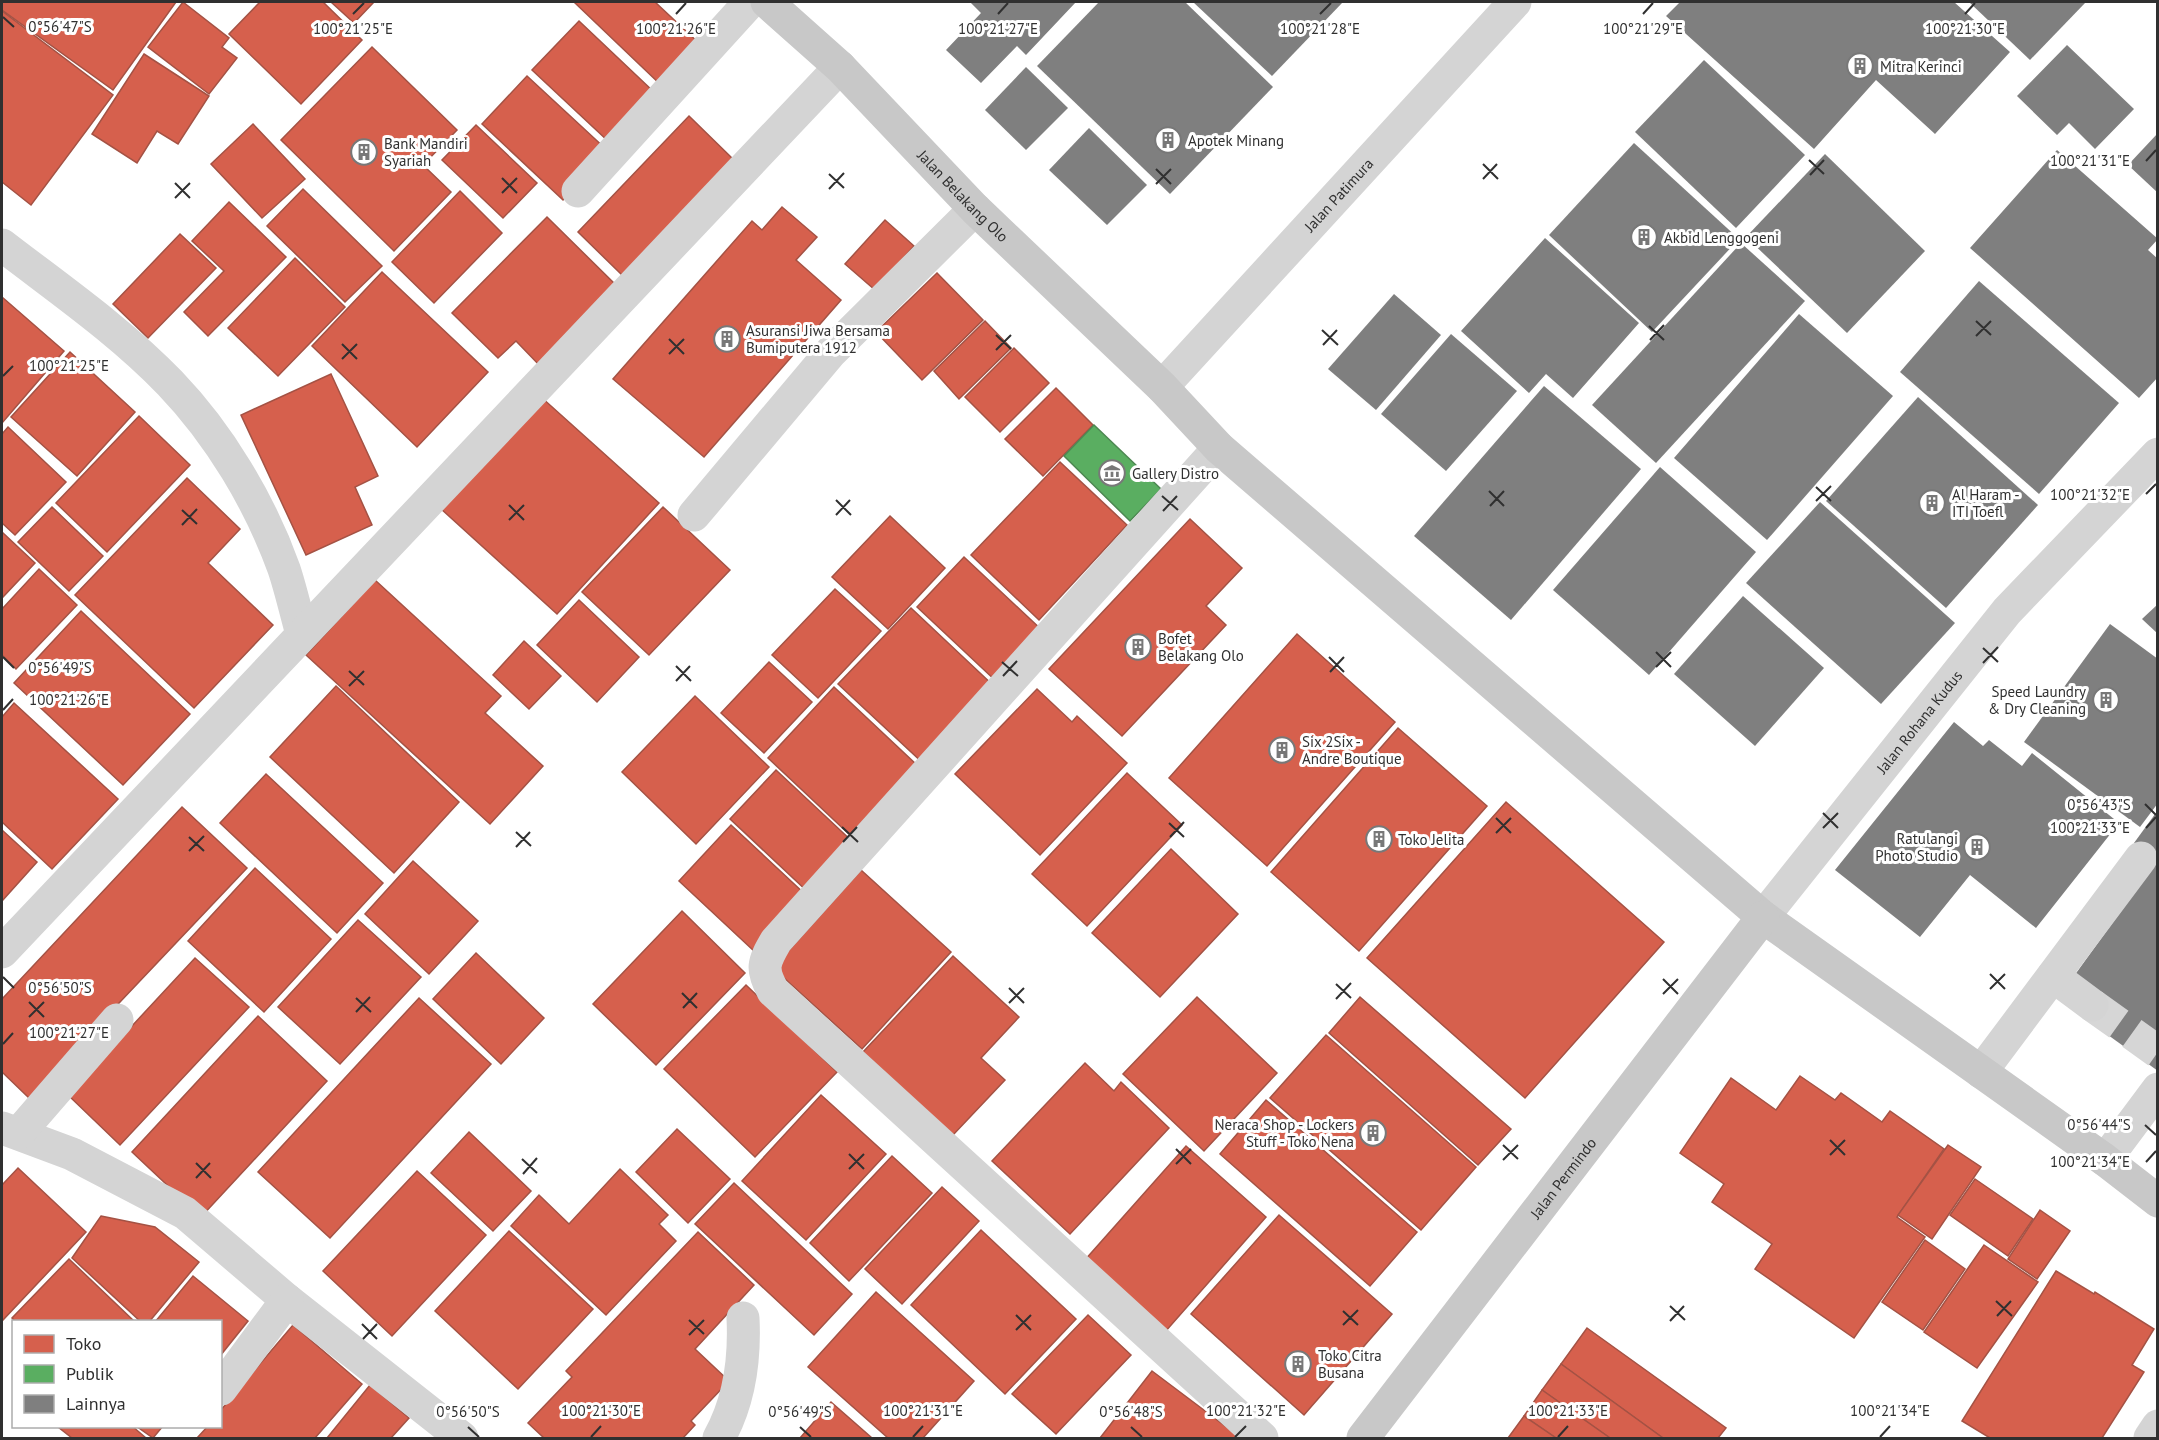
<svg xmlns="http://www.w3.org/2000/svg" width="2159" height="1440" viewBox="0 0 2159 1440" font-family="'PT Sans',sans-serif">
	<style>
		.shops { fill: #d6604d; stroke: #a45244; stroke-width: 1.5 }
		.public { fill: #5aae61; stroke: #4d8852; stroke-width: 1.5 }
		.building { fill: #7f7f7f }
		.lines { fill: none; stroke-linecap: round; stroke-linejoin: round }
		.minor-tunnel { stroke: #d6d6d6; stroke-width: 33; stroke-dasharray: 33 16; stroke-linecap: butt }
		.minor { stroke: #d4d4d4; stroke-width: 33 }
		.major { stroke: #c8c8c8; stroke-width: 33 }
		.ticks { fill: none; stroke: #303030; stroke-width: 2 }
		.labels { text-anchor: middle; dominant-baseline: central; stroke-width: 6; stroke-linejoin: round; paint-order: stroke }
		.poi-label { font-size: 15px; fill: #303030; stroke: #fff; text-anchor: start }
		.street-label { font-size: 15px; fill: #303030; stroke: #fff }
		.ticks-label { font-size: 15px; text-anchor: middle; fill: #303030; stroke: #fff; stroke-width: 6; stroke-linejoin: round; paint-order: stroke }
	</style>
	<rect width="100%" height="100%" fill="#fff"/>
	<g class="shops">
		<path d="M2 2H176L113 90 2 10Z"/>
		<path d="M183 2 229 38 222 47 237 58 209 94 148 47Z"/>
		<path d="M260 2H323L362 40 301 104 229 34Z"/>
		<path d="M331 2H374L354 23Z"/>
		<path d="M574 2H655L702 46 663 87Z"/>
		<path d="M2 11 113 95 31 205 2 182Z"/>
		<path d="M579 21 655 93 609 142 532 70Z"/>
		<path d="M372 47 457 130 423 165 451 192 394 251 281 140Z"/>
		<path d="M144 54 209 96 178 144 157 131 137 163 92 134Z"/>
		<path d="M527 76 608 151 563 200 482 124Z"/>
		<path d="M689 116 735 161 623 276 578 232Z"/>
		<path d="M253 124 305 179 262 218 211 164Z"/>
		<path d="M476 125 537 183 503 218 442 160Z"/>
		<path d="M303 189 382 266 345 302 267 226Z"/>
		<path d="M460 191 502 233 434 303 392 262Z"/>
		<path d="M229 202 286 257 208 336 184 312 224 271 192 241Z"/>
		<path d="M782 207 817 237 796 260 841 300 704 457 613 379 752 221 762 230Z"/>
		<path d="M547 217 620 289 542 368 516 341 498 358 452 313Z"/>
		<path d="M885 220 914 246 875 290 845 264Z"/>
		<path d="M180 234 216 268 148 338 113 304Z"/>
		<path d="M295 258 345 307 278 376 228 328Z"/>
		<path d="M382 272 488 372 417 447 312 346Z"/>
		<path d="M937 273 983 320 922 380 876 332Z"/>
		<path d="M2 297 64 351 2 423Z"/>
		<path d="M985 321 1011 348 959 399 934 371Z"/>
		<path d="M1014 348 1049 383 1000 432 965 397Z"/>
		<path d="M70 352 135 412 77 476 11 417Z"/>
		<path d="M331 374 378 476 355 487 372 525 306 555 241 415Z"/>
		<path d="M1056 388 1093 425 1043 476 1005 439Z"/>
		<path d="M541 397 659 503 557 614 440 508Z"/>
		<path d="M139 416 190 465 107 552 56 503Z"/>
		<path d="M8 427 66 482 15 535 2 523V434Z"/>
		<path d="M1060 462 1127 525 1039 620 971 555Z"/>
		<path d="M187 478 240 529 208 563 273 625 194 708 75 595Z"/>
		<path d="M52 507 103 556 69 591 18 542Z"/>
		<path d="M663 507 730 570 649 655 582 592Z"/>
		<path d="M890 516 945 568 888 629 832 577Z"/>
		<path d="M1190 519 1242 568 1206 606 1226 625 1122 736 1049 669Z"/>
		<path d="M2 532 35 563 2 598Z"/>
		<path d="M964 557 1045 633 998 683 917 607Z"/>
		<path d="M39 569 77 605 16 669 2 655V609Z"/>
		<path d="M375 580 501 696 485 713 543 766 490 824 306 655Z"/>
		<path d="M835 589 881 631 818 698 772 655Z"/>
		<path d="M579 600 639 657 597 702 537 645Z"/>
		<path d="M911 608 997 689 925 765 838 684Z"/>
		<path d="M81 611 190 714 123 785 14 683Z"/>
		<path d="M1297 634 1395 722 1267 866 1169 778Z"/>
		<path d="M524 641 561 676 529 709 493 675Z"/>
		<path d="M769 662 812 702 764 753 721 713Z"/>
		<path d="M336 686 459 802 394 873 270 757Z"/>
		<path d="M834 687 918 766 851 836 768 758Z"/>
		<path d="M1037 689 1072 722 1077 716 1127 763 1040 855 955 774Z"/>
		<path d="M695 696 769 767 696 844 622 772Z"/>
		<path d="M14 703 118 799 52 869 2 822V717Z"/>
		<path d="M1398 728 1487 806 1359 951 1271 872Z"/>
		<path d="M776 770 856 845 810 894 730 819Z"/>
		<path d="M1127 773 1182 825 1087 926 1032 874Z"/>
		<path d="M266 774 383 883 337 933 220 823Z"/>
		<path d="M1506 802 1664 942 1525 1098 1367 958Z"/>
		<path d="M182 807 247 868 29 1098 2 1072V999Z"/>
		<path d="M731 825 807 896 755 952 679 881Z"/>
		<path d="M2 830 37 862 2 901Z"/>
		<path d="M1171 849 1238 914 1160 997 1092 933Z"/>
		<path d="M413 861 478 921 429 974 365 914Z"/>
		<path d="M255 868 331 939 264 1012 188 941Z"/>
		<path d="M861 870 951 952 862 1049 773 968Z"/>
		<path d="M682 911 745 973 656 1065 593 1004Z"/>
		<path d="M358 920 421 977 340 1064 278 1007Z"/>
		<path d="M476 953 544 1018 501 1064 433 999Z"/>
		<path d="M953 956 1019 1017 981 1058 1005 1080 953 1135 863 1052Z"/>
		<path d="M195 958 249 1007 120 1145 68 1095Z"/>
		<path d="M746 985 837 1072 755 1157 664 1069Z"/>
		<path d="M1197 997 1277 1073 1204 1151 1123 1074Z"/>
		<path d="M1360 997 1511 1129 1478 1165 1329 1033Z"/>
		<path d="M419 998 491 1064 330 1238 258 1172Z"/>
		<path d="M258 1016 327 1081 201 1217 132 1152Z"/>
		<path d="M1326 1035 1476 1167 1421 1230 1270 1098Z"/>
		<path d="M1085 1063 1114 1091 1121 1082 1169 1128 1070 1234 992 1161Z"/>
		<path d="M1800 1076 1835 1100 1841 1093 1882 1122 1890 1111 1944 1149 1897 1217 1925 1237 1854 1338 1755 1269 1772 1244 1712 1202 1724 1184 1680 1153 1731 1078 1776 1110Z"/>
		<path d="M821 1095 886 1154 806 1240 742 1181Z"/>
		<path d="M1266 1100 1417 1232 1370 1286 1220 1154Z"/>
		<path d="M677 1129 730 1179 688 1223 636 1172Z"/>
		<path d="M469 1132 531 1191 493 1231 431 1173Z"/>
		<path d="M1948 1145 1981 1167 1932 1239 1898 1215Z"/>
		<path d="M1186 1146 1266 1217 1165 1332 1084 1261Z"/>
		<path d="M892 1156 932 1193 849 1281 810 1243Z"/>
		<path d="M18 1168 86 1232 2 1321V1185Z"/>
		<path d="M620 1169 668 1215 659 1224 676 1241 606 1315 511 1226 539 1195 569 1224Z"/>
		<path d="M417 1171 486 1235 392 1336 323 1271Z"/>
		<path d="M1975 1179 2033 1219 2008 1256 1950 1215Z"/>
		<path d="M734 1183 852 1294 814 1335 695 1224Z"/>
		<path d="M942 1187 979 1221 902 1304 865 1269Z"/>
		<path d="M2040 1210 2070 1231 2037 1279 2008 1259Z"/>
		<path d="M1279 1215 1392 1314 1304 1415 1191 1314Z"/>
		<path d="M101 1216 155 1227 199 1262 149 1322H141L72 1258Z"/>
		<path d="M981 1230 1076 1319 1005 1394 911 1305Z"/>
		<path d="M509 1231 593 1309 518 1389 435 1311Z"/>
		<path d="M698 1232 754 1285 695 1349 729 1381 691 1421 695 1425 683 1438H544L528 1423 572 1377 566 1371Z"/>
		<path d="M1925 1240 1965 1269 1923 1330 1882 1302Z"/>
		<path d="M1984 1245 2038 1282 1977 1368 1924 1332Z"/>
		<path d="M69 1259 135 1322H16L12 1318Z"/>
		<path d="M2056 1271 2094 1294 2095 1292 2154 1329 2132 1365 2144 1372 2102 1438H1990L1962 1421Z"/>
		<path d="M193 1276 248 1321 220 1356V1322H155Z"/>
		<path d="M876 1292 974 1381 923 1438H888L808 1367Z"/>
		<path d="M1088 1315 1131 1355 1056 1434 1012 1394Z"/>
		<path d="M293 1325 362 1384 315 1438H197L208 1426H220V1411Z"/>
		<path d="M1587 1328 1726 1428 1718 1438H1663L1561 1364Z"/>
		<path d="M1561 1364 1663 1438H1610L1542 1390Z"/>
		<path d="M1152 1371 1241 1438H1100Z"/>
		<path d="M370 1385 409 1418 391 1438H327Z"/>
		<path d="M1542 1390 1610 1438H1556L1524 1416Z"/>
		<path d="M831 1402 872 1438H800Z"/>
		<path d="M1524 1416 1556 1438H1508Z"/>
		<path d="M132 1426 146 1438H72L58 1427Z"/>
		<path d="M136 1426H163L153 1438Z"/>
	</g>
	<path class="public" d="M1094 425 1161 489 1130 521 1064 456Z"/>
	<g class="building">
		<path d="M970 2H1076L1026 55 1017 46 981 83 946 50 981 13Z"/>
		<path d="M1099 2H1185L1273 87 1170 194 1037 66Z"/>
		<path d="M1193 2H1343L1272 76Z"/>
		<path d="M1680 2H1954L2010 52 1935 134 1876 80 1814 149 1666 16Z"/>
		<path d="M1969 2H2086L2030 60Z"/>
		<path d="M2067 45 2134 109 2095 149 2069 123 2057 135 2017 96Z"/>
		<path d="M1704 60 1805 155 1736 228 1635 132Z"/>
		<path d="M1026 67 1068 108 1026 150 985 110Z"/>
		<path d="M1089 128 1147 185 1107 225 1049 170Z"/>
		<path d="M2158 133V193L2128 165Z"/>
		<path d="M1634 143 1739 239 1652 332 1549 235Z"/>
		<path d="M2057 150 2158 239 2148 250 2158 259V377L2139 398 1970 248Z"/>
		<path d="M1825 154 1925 251 1847 333 1746 237Z"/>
		<path d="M1545 238 1639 323 1573 398 1546 374 1529 393 1461 331Z"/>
		<path d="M1741 243 1805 301 1656 463 1592 405Z"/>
		<path d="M1979 281 2119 403 2039 494 1900 372Z"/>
		<path d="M1394 294 1441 335 1376 410 1328 369Z"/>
		<path d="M1799 314 1893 396 1767 540 1674 458Z"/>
		<path d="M1451 334 1517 391 1446 471 1381 414Z"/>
		<path d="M1544 386 1641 469 1511 620 1414 536Z"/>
		<path d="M1918 397 2038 505 1946 608 1826 501Z"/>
		<path d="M1660 467 1756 552 1649 675 1553 590Z"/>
		<path d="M1820 502 1955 623 1881 704 1746 583Z"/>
		<path d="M1743 596 1824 668 1755 746 1674 674Z"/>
		<path d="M2158 604V634L2142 619Z"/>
		<path d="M2110 624 2158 659V803L2140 827 2024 742Z"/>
		<path d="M1954 722 1983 746 1989 740 2022 766 2032 753 2119 823 2036 928 1970 875 1920 937 1835 870Z"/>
		<path d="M2158 810V859L2134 843Z"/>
		<path d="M2158 860V1071L2083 1017 2074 976Z"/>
	</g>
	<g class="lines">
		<path class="minor-tunnel" d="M2092 1005 2158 1052"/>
		<g class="minor">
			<path d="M578 191 750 2"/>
			<path d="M2 245C59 289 120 331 170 383 219 434 260 502 284 569 291 590 296 613 302 634"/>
			<path id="s1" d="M1162 387 1515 2"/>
			<path d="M1219 448 776 941C763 963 761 969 773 991L1262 1438"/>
			<path d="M694 515 831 352 975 209"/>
			<path id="s2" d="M1763 917 2007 611 2158 454"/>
			<path d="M2 952 840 67"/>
			<path d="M2053 976 2092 1005"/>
			<path d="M1981 1072 2141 858"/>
			<path d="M2 1128 72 1154 185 1213 287 1300 462 1438"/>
			<path d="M19 1133 117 1020"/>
			<path d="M2105 1160 2158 1089"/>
			<path d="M221 1389 287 1300"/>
			<path d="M719 1438C739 1402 745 1359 743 1318"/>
			<path d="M2150 1438 2158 1426"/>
		</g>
		<g class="major">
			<path id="s3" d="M767 2 840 67 975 209 1162 387 1219 448 1763 917 2105 1160 2158 1201"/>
			<path id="s4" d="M1363 1438 1763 917"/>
		</g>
	</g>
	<path class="ticks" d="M353 14 364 3M676 14 686 3M998 14 1008 3M1320 14 1331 3M1643 14 1653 3M1965 14 1975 3M3 17 14 27M1809 160 1824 174M2146 161 2156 150M1483 164 1498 179M1156 169 1171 184M829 174 844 188M1810 175 1824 160M502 178 517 193M1483 179 1497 164M175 183 190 198M1156 184 1171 169M829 189 844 173M502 193 517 178M175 198 190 183M1976 321 1991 335M1649 326 1664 340M1322 330 1338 345M996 335 1011 349M1976 336 1991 321M669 339 684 354M1650 340 1664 325M342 344 357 359M1323 345 1337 330M996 350 1011 335M669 354 684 339M342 359 357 344M3 376 13 366M1816 487 1831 501M1489 491 1504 506M2146 494 2156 484M1162 496 1178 510M836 500 851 515M1816 501 1831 486M509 505 524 520M1490 506 1504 491M182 510 197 524M1163 511 1177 496M836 515 850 500M509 520 524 505M182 525 197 509M1983 648 1998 662M1656 652 1671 667M3 657 14 668M1329 657 1344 672M1002 662 1018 676M1983 663 1998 647M676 666 691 681M1656 667 1671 652M349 671 364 685M1330 672 1344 657M1003 676 1017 661M676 681 690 666M349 686 364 671M3 710 13 699M2145 804 2156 815M1823 813 1838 828M1496 818 1511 833M1169 823 1184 837M842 827 858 842M1823 828 1838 813M2146 828 2156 817M516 832 531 846M1496 833 1511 818M189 837 204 851M1170 837 1184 822M843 842 857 827M516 847 530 832M189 851 204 836M1990 974 2005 989M3 977 14 988M1663 979 1678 994M1336 984 1351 998M1009 988 1024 1003M1990 989 2005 974M682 993 697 1008M1663 994 1678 979M356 998 371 1012M1336 999 1351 983M29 1002 44 1017M1009 1003 1024 988M683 1008 697 993M356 1012 370 997M29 1017 44 1002M3 1044 13 1033M2145 1125 2156 1135M1830 1140 1845 1155M1503 1145 1518 1159M1176 1149 1191 1164M849 1154 864 1169M1830 1155 1845 1140M522 1159 537 1173M1503 1160 1518 1145M2146 1162 2156 1151M196 1163 211 1178M1176 1164 1191 1149M849 1169 864 1154M523 1174 537 1158M196 1178 210 1163M1996 1301 2012 1316M1670 1306 1685 1320M1343 1311 1358 1325M1016 1315 1031 1330M1997 1316 2011 1301M689 1320 704 1334M1670 1321 1684 1306M362 1324 377 1339M1343 1325 1358 1310M1016 1330 1031 1315M689 1335 704 1320M363 1339 377 1324M468 1427 479 1437M800 1427 811 1437M1131 1427 1142 1437M591 1437 601 1426M913 1437 923 1426M1235 1437 1246 1426M1558 1437 1568 1426M1880 1437 1890 1426"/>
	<defs>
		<g id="building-ring" transform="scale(1.35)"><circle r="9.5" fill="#fff" stroke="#787878" stroke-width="1.5"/><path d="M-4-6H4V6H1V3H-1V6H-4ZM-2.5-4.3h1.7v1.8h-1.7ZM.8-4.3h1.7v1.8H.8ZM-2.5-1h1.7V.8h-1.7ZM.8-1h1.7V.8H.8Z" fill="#787878"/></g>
		<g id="museum-ring" transform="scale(1.35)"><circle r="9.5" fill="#fff" stroke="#787878" stroke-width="1.5"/><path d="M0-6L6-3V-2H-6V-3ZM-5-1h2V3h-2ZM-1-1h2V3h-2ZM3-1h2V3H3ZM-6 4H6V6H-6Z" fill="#787878"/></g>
	</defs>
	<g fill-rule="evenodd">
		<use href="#building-ring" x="1860" y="66"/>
		<use href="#building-ring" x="1168" y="140"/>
		<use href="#building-ring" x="364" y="152"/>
		<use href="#building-ring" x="1644" y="237"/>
		<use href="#building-ring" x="727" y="339"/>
		<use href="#museum-ring" x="1112" y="473"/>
		<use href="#building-ring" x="1932" y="503"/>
		<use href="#building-ring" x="1138" y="647"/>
		<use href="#building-ring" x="2106" y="700"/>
		<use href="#building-ring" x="1282" y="750"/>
		<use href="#building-ring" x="1379" y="839"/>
		<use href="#building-ring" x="1977" y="847"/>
		<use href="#building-ring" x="1373" y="1133"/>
		<use href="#building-ring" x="1298" y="1364"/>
	</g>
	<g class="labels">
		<g class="poi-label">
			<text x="1880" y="66">Mitra Kerinci</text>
			<text x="1188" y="140">Apotek Minang</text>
			<text x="384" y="143">Bank Mandiri<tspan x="384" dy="17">Syariah</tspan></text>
			<text x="1664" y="237">Akbid Lenggogeni</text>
			<text x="746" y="330">Asuransi Jiwa Bersama<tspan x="746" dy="17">Bumiputera 1912</tspan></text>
			<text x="1132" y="473">Gallery Distro</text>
			<text x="1952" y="494">Al Haram -<tspan x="1952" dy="17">ITI Toefl</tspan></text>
			<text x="1158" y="638">Bofet<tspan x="1158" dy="17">Belakang Olo</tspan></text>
			<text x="2086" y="691" text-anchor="end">Speed Laundry<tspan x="2086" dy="17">&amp; Dry Cleaning</tspan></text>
			<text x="1302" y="741">Six 2Six -<tspan x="1302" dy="17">Andre Boutique</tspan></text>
			<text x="1958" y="838" text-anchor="end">Ratulangi<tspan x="1958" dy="17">Photo Studio</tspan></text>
			<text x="1398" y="839">Toko Jelita</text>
			<text x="1354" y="1124" text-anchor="end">Neraca Shop - Lockers<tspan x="1354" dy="17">Stuff - Toko Nena</tspan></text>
			<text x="1318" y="1355">Toko Citra<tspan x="1318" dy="17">Busana</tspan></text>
		</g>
		<g class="street-label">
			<text stroke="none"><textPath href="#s1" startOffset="261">Jalan Patimura</textPath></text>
			<text stroke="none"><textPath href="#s3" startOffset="276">Jalan Belakang Olo</textPath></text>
			<text stroke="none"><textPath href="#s2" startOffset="250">Jalan Rohana Kudus</textPath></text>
			<text stroke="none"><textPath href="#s4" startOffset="328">Jalan Permindo</textPath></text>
		</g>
	</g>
	<g class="ticks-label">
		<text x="60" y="32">0°56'47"S</text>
		<text x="353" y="34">100°21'25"E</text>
		<text x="676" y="34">100°21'26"E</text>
		<text x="998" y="34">100°21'27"E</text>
		<text x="1320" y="34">100°21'28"E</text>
		<text x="1643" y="34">100°21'29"E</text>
		<text x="1965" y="34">100°21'30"E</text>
		<text x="2090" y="166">100°21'31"E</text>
		<text x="69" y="371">100°21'25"E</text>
		<text x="2090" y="500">100°21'32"E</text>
		<text x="60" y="673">0°56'49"S</text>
		<text x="69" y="705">100°21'26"E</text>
		<text x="2099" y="810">0°56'43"S</text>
		<text x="2090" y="833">100°21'33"E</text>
		<text x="60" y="993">0°56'50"S</text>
		<text x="69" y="1038">100°21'27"E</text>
		<text x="2099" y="1130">0°56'44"S</text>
		<text x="2090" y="1167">100°21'34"E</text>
		<text x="601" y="1416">100°21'30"E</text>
		<text x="923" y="1416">100°21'31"E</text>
		<text x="1246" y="1416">100°21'32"E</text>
		<text x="1568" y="1416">100°21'33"E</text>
		<text x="1890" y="1416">100°21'34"E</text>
		<text x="468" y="1417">0°56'50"S</text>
		<text x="800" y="1417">0°56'49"S</text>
		<text x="1131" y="1417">0°56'48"S</text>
	</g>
	<rect width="2159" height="1440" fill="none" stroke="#303030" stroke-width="6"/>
	<rect x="12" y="1320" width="210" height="108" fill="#ffffff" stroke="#acacac" stroke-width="1.5"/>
	<rect x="24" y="1335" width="30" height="18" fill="#d6604d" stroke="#acacac" stroke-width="1.5"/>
	<text x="66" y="1350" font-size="18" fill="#303030">Toko</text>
	<rect x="24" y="1365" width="30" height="18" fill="#5aae61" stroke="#acacac" stroke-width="1.5"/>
	<text x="66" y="1380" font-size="18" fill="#303030">Publik</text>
	<rect x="24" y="1395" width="30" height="18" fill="#7f7f7f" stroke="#acacac" stroke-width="1.5"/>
	<text x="66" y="1410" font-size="18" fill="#303030">Lainnya</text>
</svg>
